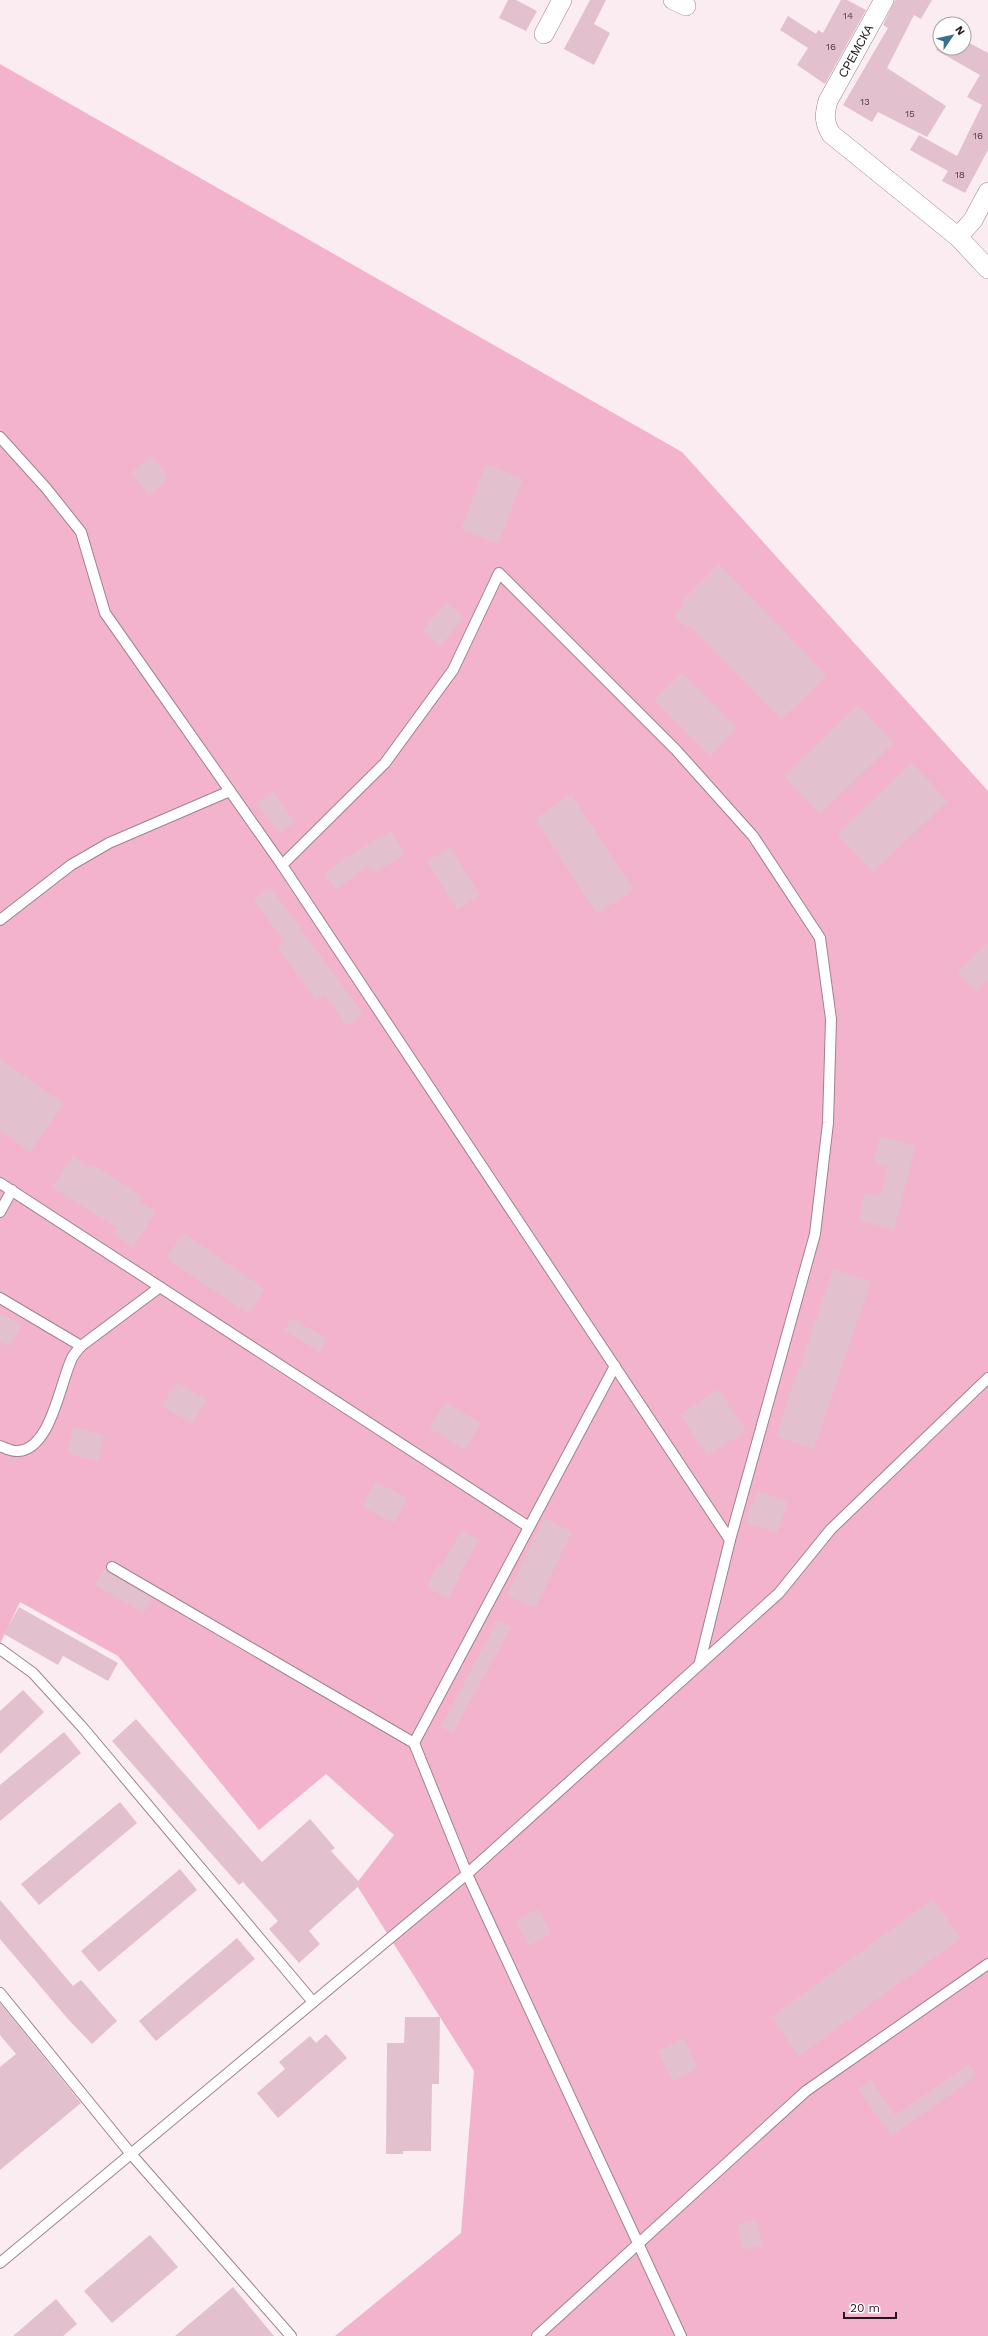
<svg xmlns="http://www.w3.org/2000/svg" width="988" height="2336" viewBox="0 0 988 2336" font-family="'Work Sans',sans-serif">
	<style>
		.green { fill: #f3b3cd }
		.building { fill: #e3c0cd }
		.lines { fill: none; stroke-linecap: round; stroke-linejoin: round }
		.lane-casing { stroke: #a1818e; stroke-width: 12 }
		.street-casing { stroke: #a1818e; stroke-width: 20 }
		.lane { stroke: #fff; stroke-width: 10 }
		.street { stroke: #fff; stroke-width: 19 }
		.labels { text-anchor: middle; dominant-baseline: central; stroke-width: 3; stroke-linejoin: round; paint-order: stroke }
		.number-label { font-size: 10px; fill: #544249 }
		.street-label { font-size: 12px; fill: #25181d; stroke: #fff }
	</style>
	<rect width="100%" height="100%" fill="#fbecf2"/>
	<path class="green" d="M0 64 682 452 988 791V2336H335L461 2233 474 2071 356 1884 394 1835 326 1774 259 1830 118 1656 20 1602 0 1644Z"/>
	<g class="building">
		<path d="M508 0H516L537 11 526 31 499 18Z"/>
		<path d="M590 0H606L594 24 610 33 594 65 564 49Z"/>
		<path d="M841 0H847L866 10 825 84 797 65 808 48 780 30 788 16 816 34 818 30 823 33Z"/>
		<path d="M895 0H932L921 19 914 15 887 68 946 106 927 137 878 112 872 122 843 105 888 28 883 25Z"/>
		<path d="M964 40 988 53V150L965 193 942 181 948 171 910 150 919 135 957 156 982 105 967 97 980 75 936 50 940 43V48H964Z"/>
		<path d="M152 456 169 478 149 495 131 472Z"/>
		<path d="M486 464 523 479 498 544 461 529Z"/>
		<path d="M719 564 827 676 781 719 689 625 687 627 674 617 684 605 681 602Z"/>
		<path d="M446 602 464 618 440 646 422 630Z"/>
		<path d="M682 673 737 728 710 756 654 700Z"/>
		<path d="M858 705 894 743 820 814 784 776Z"/>
		<path d="M912 763 948 801 873 872 837 834Z"/>
		<path d="M273 791 295 822 279 834 257 803Z"/>
		<path d="M571 794 634 890 597 914 535 819Z"/>
		<path d="M391 831 405 854 374 873 369 865 336 890 324 874 346 857Z"/>
		<path d="M450 847 480 895 457 910 427 862Z"/>
		<path d="M270 887 363 1014 347 1026 324 994 316 1000 277 947 285 942 253 899Z"/>
		<path d="M988 943V980L976 991 957 972Z"/>
		<path d="M0 1059 64 1104 30 1152 0 1130Z"/>
		<path d="M880 1136 916 1146 894 1230 858 1220 865 1193 880 1196 888 1166 873 1162Z"/>
		<path d="M72 1156 92 1168 94 1165 142 1196 139 1201 156 1212 133 1247 113 1234 117 1228 52 1187Z"/>
		<path d="M183 1233 265 1289 249 1314 166 1258Z"/>
		<path d="M833 1269 871 1282 814 1449 776 1436Z"/>
		<path d="M0 1313 22 1325 10 1346 0 1341Z"/>
		<path d="M292 1318 327 1339 319 1352 284 1330Z"/>
		<path d="M176 1382 207 1400 192 1424 162 1406Z"/>
		<path d="M718 1389 746 1431 707 1456 680 1415Z"/>
		<path d="M445 1402 481 1423 465 1450 429 1428Z"/>
		<path d="M73 1427 104 1435 98 1461 67 1453Z"/>
		<path d="M376 1481 408 1499 394 1523 362 1506Z"/>
		<path d="M757 1491 788 1502 777 1533 745 1522Z"/>
		<path d="M544 1518 572 1532 535 1608 507 1595Z"/>
		<path d="M462 1530 479 1540 458 1576 460 1577 448 1599 426 1587 438 1565 441 1566Z"/>
		<path d="M103 1569 152 1598 144 1613 95 1585Z"/>
		<path d="M19 1607 118 1663 108 1681 63 1656 58 1665 4 1634Z"/>
		<path d="M497 1620 511 1627 453 1733 441 1727Z"/>
		<path d="M23 1690 44 1712 0 1754V1711Z"/>
		<path d="M136 1719 262 1862 310 1819 335 1848 331 1851 361 1884 309 1931 320 1944 299 1963 269 1929 278 1921 243 1882 239 1885 112 1741Z"/>
		<path d="M64 1732 81 1753 0 1821V1785Z"/>
		<path d="M120 1802 137 1823 39 1905 21 1884Z"/>
		<path d="M180 1869 197 1890 99 1972 81 1951Z"/>
		<path d="M933 1899 961 1938 799 2056 771 2017Z"/>
		<path d="M0 1900 73 1986 81 1980 117 2021 92 2044 68 2019 0 1939Z"/>
		<path d="M538 1909 551 1933 528 1946 516 1921Z"/>
		<path d="M237 1938 255 1959 156 2041 139 2021Z"/>
		<path d="M0 2003 81 2103 0 2170V2067L16 2054 0 2035Z"/>
		<path d="M405 2017H440L439 2084H432L431 2151H403V2154H386L387 2043H404Z"/>
		<path d="M326 2034 347 2058 278 2118 257 2093 285 2069 279 2062 310 2036 316 2043Z"/>
		<path d="M684 2038 698 2068 673 2081 658 2051Z"/>
		<path d="M969 2064 977 2076 891 2136 858 2089 871 2080 895 2115Z"/>
		<path d="M756 2220 763 2245 744 2250 736 2226Z"/>
		<path d="M150 2235 178 2267 112 2323 84 2291Z"/>
		<path d="M233 2287 274 2336H175Z"/>
		<path d="M56 2299 77 2324 63 2336H13Z"/>
	</g>
	<g class="lines">
		<g class="lane-casing">
			<g id="lane">
				<path d="M0 437 46 488 81 532 105 613 282 865 730 1540"/>
				<path d="M282 865 385 763 453 670 499 573 676 750 753 836 820 938 831 1019 828 1123 815 1234 730 1540 700 1662"/>
				<path d="M0 920 71 865 109 843 230 791"/>
				<path d="M0 1183 529 1527"/>
				<path d="M0 1212 12 1190"/>
				<path d="M0 1298 81 1346"/>
				<path d="M0 1446C5 1448 13 1452 18 1451 51 1449 60 1383 72 1358 74 1354 78 1350 81 1346L160 1287"/>
				<path d="M112 1567 414 1743 615 1366"/>
				<path d="M0 1649 33 1673 83 1728 313 2002"/>
				<path d="M414 1743 467 1874 681 2336"/>
				<path d="M0 1993 131 2154 291 2336"/>
				<path d="M0 2263 467 1874 779 1593 831 1529 988 1378"/>
				<path d="M537 2336 806 2091 988 1964"/>
			</g>
		</g>
		<g class="street-casing">
			<g id="street">
				<path d="M673 0 686 6"/>
				<path d="M884 0 828 101C824 115 824 122 831 134L958 237 988 269"/>
				<path d="M544 34 562 0"/>
				<path d="M958 237 973 220 988 192"/>
			</g>
		</g>
		<use href="#lane" class="lane"/>
		<use href="#street" class="street"/>
	</g>
	<g class="labels">
		<g class="number-label">
			<text x="848" y="15">14</text>
			<text x="831" y="46">16</text>
			<text x="865" y="101">13</text>
			<text x="910" y="113">15</text>
			<text x="978" y="135">16</text>
			<text x="960" y="174">18</text>
		</g>
		<g class="street-label">
			<text transform="translate(856 51) rotate(-61)">СРЕМСКА</text>
		</g>
	</g>
	<g transform="translate(952 36) rotate(56)"><circle r="19" fill="#ffffff" stroke="#a8a3a5"/>
	<path d="M0-3L7 15L0 10L-7 15Z" fill="#39708b"/>
	<text y="-6" font-size="11" font-weight="bold" text-anchor="middle" fill="#25181d">N</text>
	</g>
	<path d="M844 2312v6h52v-6" fill="none" stroke="#25181d" stroke-width="2"/>
	<text x="850" y="2312" font-size="12" fill="#25181d" stroke="#ffffff" stroke-width="3" paint-order="stroke">20 m</text>
</svg>
